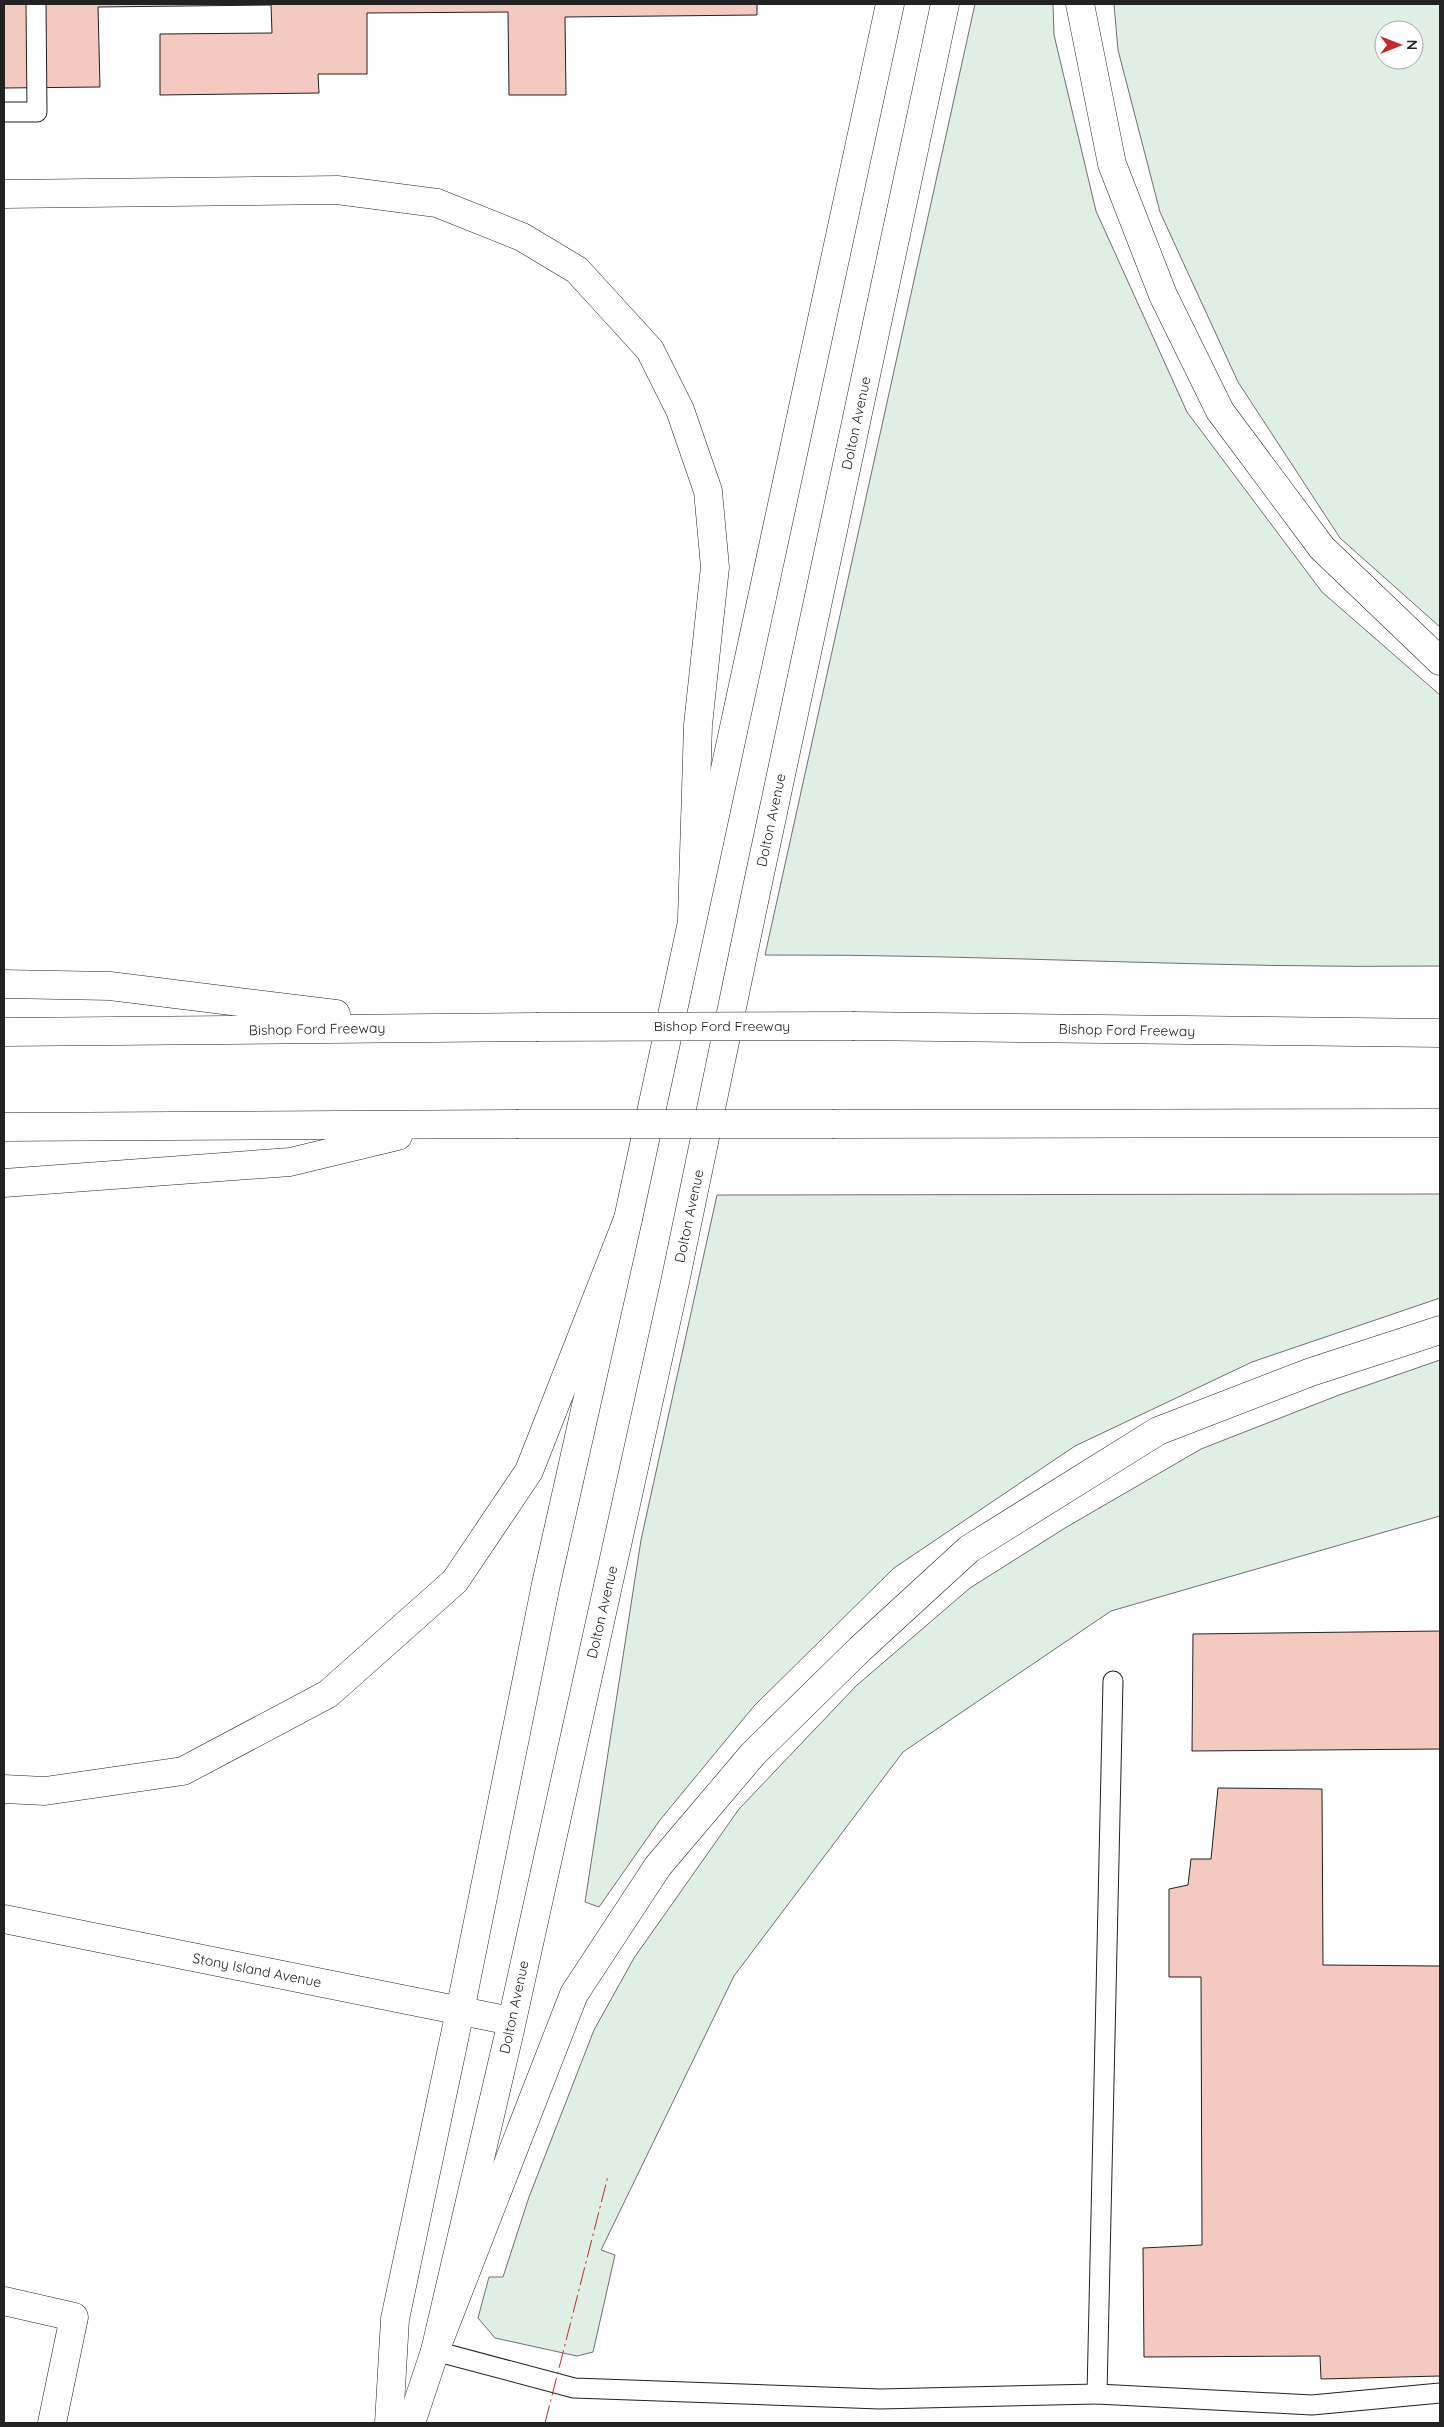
<svg xmlns="http://www.w3.org/2000/svg" width="1444" height="2427" viewBox="0 0 1444 2427" font-family="Quicksand,sans-serif">
	<style>
		.green { fill: #e0efe3; stroke: #6f6f6f; fill-rule: evenodd }
		.building { fill: #f3c9c0; stroke: #222 }
		.lines { fill: none; stroke-linecap: round; stroke-linejoin: round }
		.lane-casing { stroke: #222; stroke-width: 21 }
		.street-casing { stroke: #222; stroke-width: 29 }
		.secondary-casing { stroke: #222; stroke-width: 29 }
		.highway-casing { stroke: #222; stroke-width: 29 }
		.lane { stroke: #fff; stroke-width: 19 }
		.street { stroke: #fff; stroke-width: 28 }
		.secondary { stroke: #fff; stroke-width: 28 }
		.highway { stroke: #fff; stroke-width: 28 }
		.highway-bridge-casing { stroke: #222; stroke-width: 29; stroke-linecap: butt }
		.highway-bridge { stroke: #fff; stroke-width: 28 }
		.power { stroke: #c62828; stroke-width: 1; stroke-dasharray: 18 4 2.5 4; stroke-linecap: butt }
		.labels { text-anchor: middle; dominant-baseline: central; stroke-width: 4; stroke-linejoin: round; paint-order: stroke }
		.street-label { font-size: 14px; fill: #222; stroke: #fff }
	</style>
	<rect width="100%" height="100%" fill="#fff"/>
	<g class="green">
		<path d="M975 4H1053L1054 35 1096 211 1187 412 1322 592 1440 695V966C1215 969 990 954 765 955Z"/>
		<path d="M1114 4H1440V627L1340 538 1238 382 1160 212 1118 50ZM1384 30H1414V60H1384Z"/>
		<path d="M1440 1194V1298L1252 1362 1075 1446 894 1568 754 1706 660 1820 599 1907 585 1902 641 1540 717 1195Z"/>
		<path d="M1440 1360V1516L1111 1611 903 1752 734 1976 601 2250 615 2255 593 2352 577 2356 495 2338 478 2318 489 2277H503L529 2197 594 2030 634 1958 739 1809 856 1686 970 1588 1065 1528 1201 1449 1339 1395Z"/>
	</g>
	<g class="building">
		<path d="M4 4H757V15L565 17 566 95H509L508 12 367 13V74H318L319 93 160 95V34L272 33 271 5 98 7 100 87 4 88Z"/>
		<path d="M1440 1631V1749L1192 1751 1193 1634Z"/>
		<path d="M1218 1788 1322 1789 1323 1965 1440 1966V2376L1321 2379 1320 2356 1144 2357 1143 2248 1202 2245 1201 1977H1169V1889L1188 1885 1191 1859H1211Z"/>
	</g>
	<g class="lines">
		<g class="lane-casing">
			<g id="lane">
				<path d="M4 112H37L36 4"/>
				<path d="M435 2351 574 2388 880 2399 1097 2394 1113 1681"/>
				<path d="M1097 2394 1312 2405 1440 2393"/>
			</g>
		</g>
		<g class="street-casing">
			<g id="street">
				<path d="M4 1919 511 2021"/>
				<path d="M4 2301 74 2317 52 2423"/>
			</g>
		</g>
		<g class="secondary-casing">
			<g id="secondary">
				<path d="M389 2423 395 2319 460 2011 546 1584 628 1219 890 4"/>
				<path d="M411 2423 435 2351 510 2030 675 1282 755 897 945 4"/>
			</g>
		</g>
		<g class="highway-casing">
			<g id="highway">
				<path d="M1080 4 1112 164 1163 295 1220 411 1322 548 1440 661"/>
				<path d="M4 194 337 190 437 203 522 237 577 270 650 350 680 410 708 491 715 567 698 725 692 918"/>
				<path d="M4 984 110 986 336 1014"/>
				<path d="M855 1026 1440 1033"/>
				<path d="M4 1032 536 1027"/>
				<path d="M835 1124 1440 1123"/>
				<path d="M4 1127 516 1124"/>
				<path d="M4 1183 290 1162 398 1136"/>
				<path d="M4 1789 45 1791 183 1771 328 1694 455 1581 529 1471 628 1219"/>
				<path d="M435 2351 574 1994 658 1866 753 1754 860 1649 969 1549 1158 1431 1311 1372 1440 1330"/>
			</g>
		</g>
		<use href="#lane" class="lane"/>
		<use href="#street" class="street"/>
		<use href="#secondary" class="secondary"/>
		<use href="#highway" class="highway"/>
		<g class="highway-bridge-casing">
			<g id="highway-bridge">
				<path d="M536 1027 855 1026"/>
				<path d="M516 1124H835"/>
			</g>
		</g>
		<use href="#highway-bridge" class="highway-bridge"/>
		<path class="power" d="M545 2423 608 2176"/>
	</g>
	<g class="labels">
		<g class="street-label">
			<text transform="translate(856 423) rotate(-78)">Dolton Avenue</text>
			<text transform="translate(771 820) rotate(-78)">Dolton Avenue</text>
			<text x="722" y="1026">Bishop Ford Freeway</text>
			<text transform="translate(317 1029) rotate(-1)">Bishop Ford Freeway</text>
			<text transform="translate(1127 1030) rotate(1)">Bishop Ford Freeway</text>
			<text transform="translate(689 1216) rotate(-78)">Dolton Avenue</text>
			<text transform="translate(602 1612) rotate(-77)">Dolton Avenue</text>
			<text transform="translate(257 1970) rotate(11)">Stony Island Avenue</text>
			<text transform="translate(514 2007) rotate(-78)">Dolton Avenue</text>
		</g>
	</g>
	<rect width="1444" height="2427" fill="none" stroke="#222222" stroke-width="10"/>
	<g transform="translate(1399 45) rotate(90)"><circle r="24" fill="#ffffff" stroke="#a7a7a7"/>
	<path d="M0-4L9 19L0 12L-9 19Z" fill="#c62828"/>
	<text y="-8" font-size="14" font-weight="bold" text-anchor="middle" fill="#222222">N</text>
	</g>
</svg>
